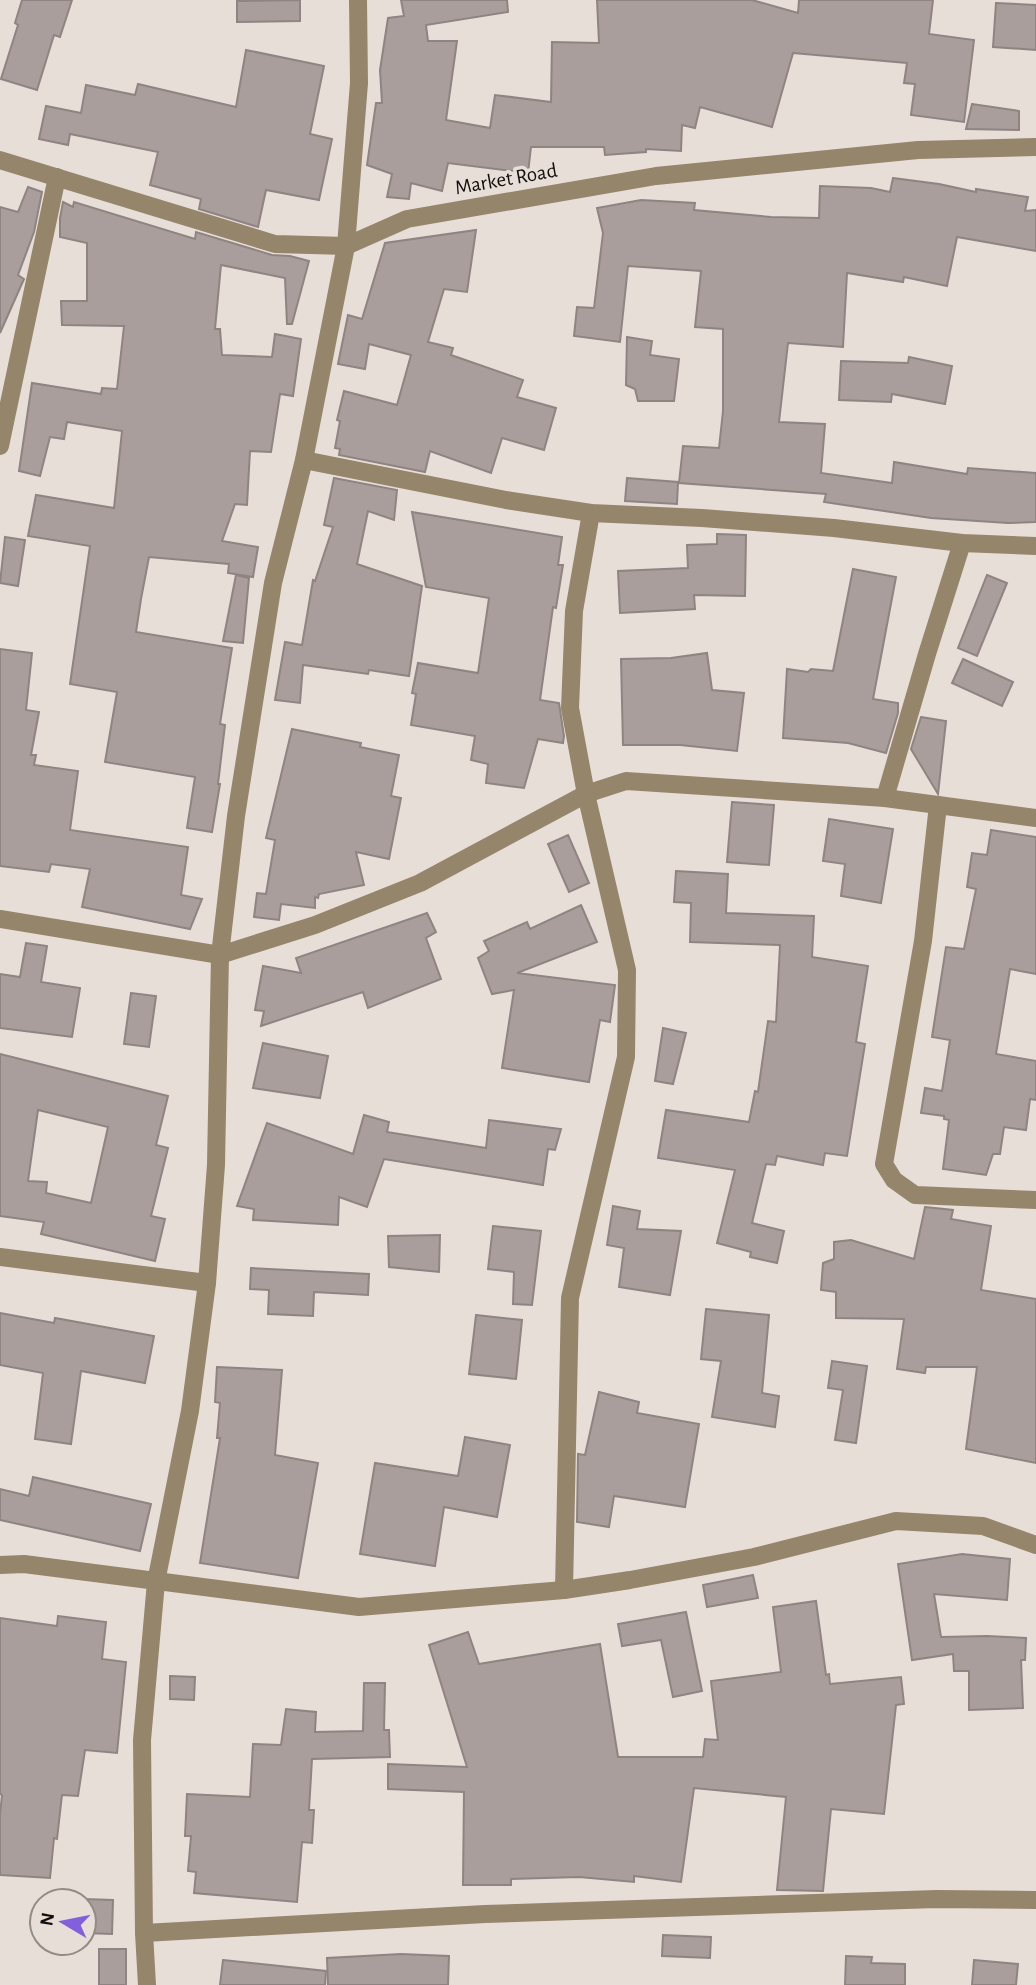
<svg xmlns="http://www.w3.org/2000/svg" width="1036" height="1985" viewBox="0 0 1036 1985" font-family="'Alegreya Sans',sans-serif">
	<style>
		.building { fill: #a99e9c; stroke: #8f8482; stroke-width: 2; fill-rule: evenodd }
		.lines { fill: none; stroke-linecap: round; stroke-linejoin: round }
		.minor { stroke: #94856b; stroke-width: 18 }
		.labels { text-anchor: middle; dominant-baseline: central; stroke-width: 7; stroke-linejoin: round; paint-order: stroke }
		.street-label { font-size: 21px; fill: #110e0c; stroke: #e8ded8 }
	</style>
	<rect width="100%" height="100%" fill="#e8ded8"/>
	<g class="building">
		<path d="M22 0H72L60 37 54 35 37 90 1 79 18 25 15 23Z"/>
		<path d="M300 0V21L237 22V1Z"/>
		<path d="M401 0H507L508 12 426 25 428 41H457L446 120 490 128 495 95 551 102 552 42 599 43 597 0H752L798 13 799 0H933L929 34 974 40 964 122 911 115 915 84 904 83 907 63 793 53 772 127 700 107 695 128 682 125 681 151 646 149V152L605 155 604 147H531L528 173 448 163 442 191 411 183 409 199 387 197 392 174 367 165 376 103H382L380 70 388 18 404 16Z"/>
		<path d="M996 3 1036 5V50L993 47Z"/>
		<path d="M246 50 324 66 310 134 332 139 319 200 266 190 258 227 199 209 201 199 150 185 158 152 70 134 68 145 39 139 46 106 81 113 86 85 135 95 138 84 236 107Z"/>
		<path d="M972 104 1019 111V130L966 129Z"/>
		<path d="M893 178 939 184 976 192V189L1028 197 1025 211 1036 210V251L957 237 947 286 904 277 903 282 847 273 843 347 788 343 779 422 825 424 821 473 892 483 894 462 967 474 968 468 1036 473V522L1008 523 931 518 824 502 826 494 679 483 683 446 719 448 723 411V329L695 327 701 271 628 266 620 342 574 336 577 307 594 308 603 233 597 208 641 200 695 203 694 210 771 217 819 218 820 186 871 188 890 192Z"/>
		<path d="M28 187 42 192 34 232 18 275 24 279 0 333V207L18 212Z"/>
		<path d="M63 202 73 207 74 202 195 239 196 232 272 255 290 256 309 261 292 324H287L285 278 221 265 215 329H220L222 355 272 357 275 334 301 339 293 396 280 394 271 452 250 451 247 505 235 504 222 541 258 547 253 577 228 573 229 564 149 557 141 599 136 632 232 648 220 724 225 725 218 784H220L212 832 187 828 195 777 105 762 117 692 70 684 90 546 28 536 36 495 114 508 122 431 67 422 64 439 50 437 40 476 19 471 32 383 101 394 102 388 117 389 124 326 62 325 61 301H87V243L60 237V218Z"/>
		<path d="M476 230 467 292 444 289 428 342 453 348 451 355 523 380 517 397 556 408 544 450 502 438 491 473 430 451 425 472 339 455 340 449 335 448 340 421 337 420 344 391 397 405 411 355 369 344 365 369 338 364 348 315 362 319 385 243Z"/>
		<path d="M627 337 652 341 650 355 679 359 674 401H638L635 389 626 385Z"/>
		<path d="M909 357 952 366 945 404 892 394 891 402 839 400 841 361 908 363Z"/>
		<path d="M334 478 397 490 394 520 368 511 357 564 422 586 409 676 369 670 368 674 303 665 300 703 275 700 285 642 302 645 313 580 315 581 333 527 324 525Z"/>
		<path d="M627 478 678 482 677 504 625 501Z"/>
		<path d="M412 512 562 537 558 565H563L556 608 553 607 540 700 559 703 564 736 563 743 538 739 524 788 486 783 488 764 471 760 475 736 411 725 416 694 412 693 418 663 478 673 489 598 426 587Z"/>
		<path d="M717 534 746 535 745 596 694 595 695 609 620 613 618 571 688 568 687 545 717 544Z"/>
		<path d="M5 537 25 540 18 586 0 583Z"/>
		<path d="M853 569 896 577 873 699 898 703V713L886 753 848 743 783 738 787 669 808 672 811 669 833 671Z"/>
		<path d="M236 575 249 578 243 643 223 641Z"/>
		<path d="M987 575 1007 583 977 656 958 648Z"/>
		<path d="M0 649 32 653 26 710 39 712 31 755H36L34 765 78 771 70 830 188 847 181 895 202 899 190 929 82 907 90 869 51 864 49 872 0 866Z"/>
		<path d="M707 653 712 690 744 693 737 751 680 745H623L621 659 671 658Z"/>
		<path d="M963 659 1013 682 1002 706 952 683Z"/>
		<path d="M921 717 946 721 938 794 911 749Z"/>
		<path d="M292 729 361 743 360 747 399 755 391 796 401 798 389 859 356 852 364 885 319 894 318 898 315 897V908L281 904 279 920 254 917 257 893 266 894 275 840 266 838Z"/>
		<path d="M732 802 774 805 769 865 727 862Z"/>
		<path d="M829 819 893 829 881 903 841 896 845 864 823 861Z"/>
		<path d="M991 830 1036 837V974L1010 969 996 1054 1036 1061V1100L1030 1099 1026 1130 1004 1127 1000 1154H993L986 1175 943 1169 949 1120 944 1119V1116L921 1113 925 1088 942 1091 950 1040 932 1037 946 947 964 949 976 889 967 887 972 853 987 855Z"/>
		<path d="M568 835 589 883 569 892 548 844Z"/>
		<path d="M676 871 728 874 726 913 814 916 812 957 868 966 856 1042 865 1044 847 1156 825 1153 823 1165 777 1156 775 1165 766 1164 752 1223 784 1231 777 1263 750 1257 751 1252 717 1243 735 1170 658 1158 666 1110 749 1122 755 1091 758 1092 768 1021 776 1022 780 945 690 942 691 903 674 902Z"/>
		<path d="M581 905 597 942 517 973 615 985 610 1022 600 1020 589 1082 502 1068 514 990 492 994 478 958 489 951 484 941 527 922 530 929Z"/>
		<path d="M427 913 436 932 426 938 441 979 368 1008 363 992 261 1026 264 1011 255 1010 263 966 301 973 296 958Z"/>
		<path d="M26 943 47 946 41 982 80 988 72 1037 0 1028V974L20 977Z"/>
		<path d="M131 993 156 996 149 1047 124 1044Z"/>
		<path d="M663 1028 686 1033 673 1084 655 1081Z"/>
		<path d="M263 1043 328 1056 320 1098 253 1088Z"/>
		<path d="M0 1054 168 1096 156 1145 168 1148 151 1216 165 1219 155 1261 41 1234 44 1222 0 1216ZM38 1110 108 1127 91 1203 46 1193 47 1182 28 1181Z"/>
		<path d="M364 1115 389 1122 387 1132 486 1148 489 1120 561 1129 555 1150 548 1149 543 1185 384 1159 367 1207 339 1197 338 1225 253 1220 254 1209 237 1206 267 1123 353 1154Z"/>
		<path d="M613 1206 640 1211 637 1229 681 1231 670 1295 619 1287 624 1248 607 1245Z"/>
		<path d="M925 1207 953 1210 951 1219 991 1226 981 1290 1036 1299V1463L966 1449 977 1367H926L925 1373 897 1369 904 1319 836 1318V1292L821 1290 823 1263 834 1259V1242L851 1240 914 1259Z"/>
		<path d="M493 1226 541 1231 532 1305 513 1304 514 1272 488 1269Z"/>
		<path d="M440 1235 439 1272 389 1267 388 1236Z"/>
		<path d="M251 1268 369 1274 368 1295 314 1292 313 1316 268 1314 269 1290 250 1289Z"/>
		<path d="M706 1309 769 1315 762 1393 779 1396 775 1427 712 1417 721 1361 701 1359Z"/>
		<path d="M0 1313 54 1323 55 1318 154 1336 145 1383 81 1371 71 1444 35 1439 43 1373 0 1365Z"/>
		<path d="M476 1315 522 1320 516 1379 469 1374Z"/>
		<path d="M832 1361 867 1366 856 1443 835 1440 843 1390 828 1388Z"/>
		<path d="M217 1367 282 1370 275 1455 318 1463 298 1578 200 1563 220 1438H217L220 1403 215 1402Z"/>
		<path d="M599 1392 639 1402 637 1413 699 1424 685 1507 614 1496 609 1527 577 1522 578 1454 585 1455Z"/>
		<path d="M465 1437 510 1445 497 1517 444 1507 435 1566 360 1554 375 1463 458 1476Z"/>
		<path d="M33 1477 151 1504 140 1551 0 1520V1489L29 1496Z"/>
		<path d="M962 1554 1010 1559 1007 1600 934 1594 941 1637 987 1636 1026 1638 1025 1660H1021L1023 1708 969 1710V1671H954L953 1654 912 1660 898 1564Z"/>
		<path d="M753 1575 758 1598 707 1607 703 1585Z"/>
		<path d="M816 1601 826 1675 829 1674 830 1684 901 1677 904 1704 896 1705 884 1814 831 1809 823 1891 777 1890 786 1797 694 1788 681 1882 634 1876V1882L579 1877 511 1879V1885H463L464 1792 388 1789V1764L467 1767 429 1645 468 1632 479 1664 600 1644 618 1757H703L705 1739 718 1740 711 1681 781 1672 773 1607Z"/>
		<path d="M686 1612 702 1691 673 1697 661 1640 622 1646 618 1624Z"/>
		<path d="M58 1616 106 1622 102 1659 126 1662 117 1753 85 1750 78 1796 62 1795 57 1839 54 1838 50 1878 0 1875V1814L2 1795 0 1794V1618L57 1626Z"/>
		<path d="M170 1676 195 1677 194 1700 170 1699Z"/>
		<path d="M364 1683H385L384 1730H389L390 1757 312 1759 309 1810H314L312 1843 302 1842 297 1902 194 1893 196 1872 188 1871 191 1836H185L187 1794 250 1797 253 1744 281 1745 286 1709 316 1712 315 1732 363 1731Z"/>
		<path d="M84 1899 113 1900 112 1934 84 1933Z"/>
		<path d="M663 1935 711 1937 710 1958 662 1956Z"/>
		<rect x="99" y="1949" width="27" height="36"/>
		<path d="M401 1954 449 1956 448 1985H328L327 1958Z"/>
		<path d="M846 1956 872 1957 871 1963 905 1964V1985H845Z"/>
		<path d="M223 1960 326 1971 325 1985H220Z"/>
		<path d="M974 1960 1018 1964 1016 1985H972Z"/>
	</g>
	<g class="lines">
		<g class="minor">
			<path d="M0 160 275 244 346 246 407 219 656 176 918 150 1036 147"/>
			<path d="M0 446 57 177"/>
			<path d="M304 460 506 500 591 513 702 518 834 528 962 543 1036 546"/>
			<path d="M885 798 927 654 962 543"/>
			<path d="M938 805 923 941 884 1164 894 1180 915 1195 1036 1200"/>
			<path d="M0 919 220 955 315 925 420 883 586 794 626 781 885 798 1036 818"/>
			<path d="M0 1257 207 1283"/>
			<path d="M0 1565 24 1564 359 1607 564 1590 630 1580 754 1557 896 1521 983 1526 1036 1545"/>
			<path d="M564 1590 570 1298 626 1057 627 970 586 794 570 708 574 611 591 513"/>
			<path d="M144 1933 485 1914 936 1899 1036 1900"/>
			<path d="M147 1985 144 1933 142 1740 156 1582 190 1411 207 1283 216 1165 220 955 236 816 273 583 304 460 346 246 359 83 358 0"/>
		</g>
	</g>
	<g class="labels">
		<g class="street-label">
			<text transform="translate(506 179) rotate(-10)">Market Road</text>
		</g>
	</g>
	<g transform="translate(63 1922) rotate(280)"><circle r="33" fill="#e8ded8" stroke="#928b86" stroke-width="2"/>
	<path d="M0-5L12 26L0 18L-12 26Z" fill="#8360db"/>
	<text y="-10" font-size="19" font-weight="bold" text-anchor="middle" fill="#110e0c">N</text>
	</g>
</svg>
